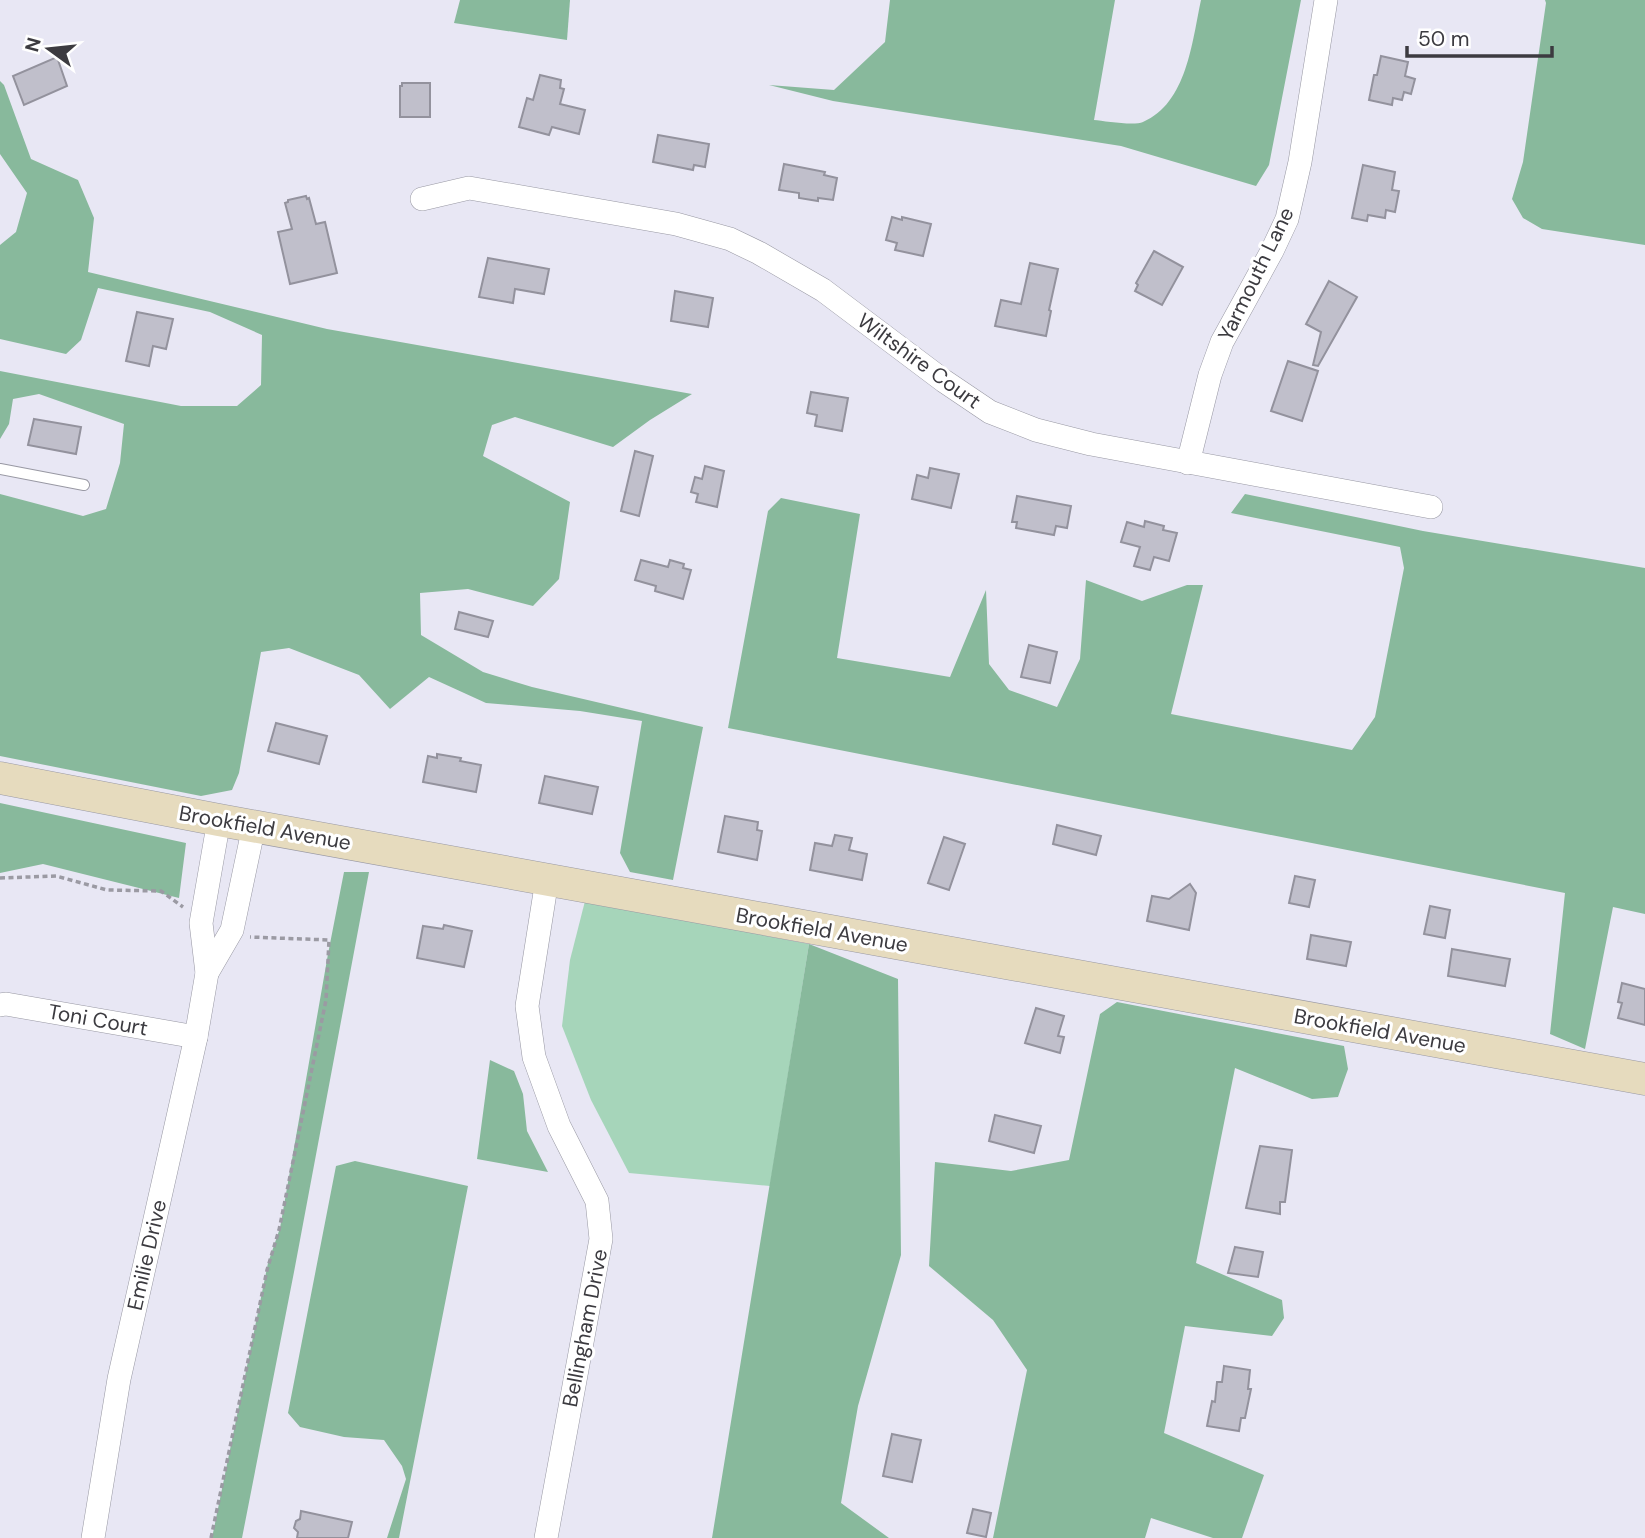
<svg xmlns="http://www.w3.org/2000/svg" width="1645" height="1538" viewBox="0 0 1645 1538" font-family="'DM Sans',sans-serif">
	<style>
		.green { fill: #a6d5ba }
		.forest { fill: #88b99c }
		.building { fill: #c0bfcb; stroke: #93929d; stroke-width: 2 }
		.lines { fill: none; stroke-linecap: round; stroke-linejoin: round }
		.lane-casing { stroke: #9898a3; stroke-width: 12 }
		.street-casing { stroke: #9898a3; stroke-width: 24 }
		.secondary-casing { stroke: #9898a3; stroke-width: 33 }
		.path { stroke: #9b9aa3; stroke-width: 3.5; stroke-dasharray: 5 3.5; stroke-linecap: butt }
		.lane { stroke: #fff; stroke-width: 10 }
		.street { stroke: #fff; stroke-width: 23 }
		.secondary { stroke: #e6dbbe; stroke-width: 32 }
		.labels { text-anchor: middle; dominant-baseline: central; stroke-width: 6; stroke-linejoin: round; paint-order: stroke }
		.street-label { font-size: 21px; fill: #3c3b40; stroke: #fff }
	</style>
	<rect width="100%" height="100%" fill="#e8e7f4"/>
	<path class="green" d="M585 901 809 944 770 1186 629 1173 591 1100 562 1026 570 960Z"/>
	<g class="forest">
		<path d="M460 0H570L567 40 454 23Z"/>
		<path d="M890 0H1115L1094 120C1104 121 1134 126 1143 122 1187 103 1192 42 1201 0H1301L1269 165 1256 186 1121 146 833 101 769 85 834 90 885 42Z"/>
		<path d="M1545 0H1645V245L1542 229 1523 218 1512 199 1523 162 1546 3Z"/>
		<path d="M0 81 4 85 31 159 78 180 94 218 88 272 327 329 692 394 650 420 613 447 515 417 492 425 483 456 570 502 559 579 533 606 468 589 420 593 421 635 483 672 532 687 703 727 673 880 630 872 620 853 642 721 580 711 486 703 429 677 390 709 359 675 289 648 261 652 239 773 232 790 201 796 0 756V494L83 516 106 509 120 463 124 424 39 394 13 399 9 424 0 439V371L181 406H237L261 385 262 335 210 312 98 288 81 340 66 354 0 339V245L16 232 27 193 0 154Z"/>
		<path d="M1245 494 1423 531 1645 568V914L1613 907 1585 1049 1550 1034 1565 893 728 728 768 511 781 498 860 514 837 658 950 677 986 590 989 664 1009 690 1057 707 1080 659 1086 580 1142 601 1187 585H1203L1171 714 1352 750 1375 717 1404 568 1400 547 1231 513Z"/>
		<path d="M0 803 186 843 179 898 43 864 0 873Z"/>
		<path d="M344 872H369L294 1272 242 1538H212L268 1263 280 1228 328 954Z"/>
		<path d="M809 944 898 979 901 1255 858 1406 841 1503 889 1538H712Z"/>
		<path d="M1117 1002 1344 1046 1348 1069 1338 1097 1312 1099 1235 1068 1196 1263 1282 1300 1284 1318 1272 1336 1185 1326 1164 1433 1264 1475 1242 1538H1213L1151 1518 1145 1538H993L1027 1370 993 1320 929 1266 935 1162 1011 1171 1069 1160 1100 1014Z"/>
		<path d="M490 1060 514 1071 523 1094 527 1131 548 1172 477 1159Z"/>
		<path d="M355 1161 468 1186 399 1538H387L406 1479 402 1466 384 1440 344 1437 300 1427 288 1413 336 1166Z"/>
	</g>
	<g class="building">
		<path d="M1381 56 1408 62 1405 76 1415 79 1411 94 1404 92 1402 100 1393 98 1392 105 1369 100 1374 75H1377Z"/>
		<path d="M57 57 67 86 24 105 13 76Z"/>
		<path d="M540 75 561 80 560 88 564 89 560 104 585 110 579 134 552 127 549 135 519 127 527 98 533 100Z"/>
		<path d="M402 83H430V117H400V86H402Z"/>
		<path d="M658 135 709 144 705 167 694 165 693 170 653 162Z"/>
		<path d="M784 164 825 172 824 175 837 178 833 200 818 198V201L799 198V193L779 190Z"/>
		<path d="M1363 165 1395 172 1392 190 1399 191 1395 212 1386 210 1385 218 1368 215 1367 221 1352 218Z"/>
		<path d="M306 196 307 199 309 198 316 224 325 222 337 273 290 284 278 232 292 229 285 203 288 202V200Z"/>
		<path d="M892 217 902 220V217L931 224 923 256 895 250 897 243 886 240Z"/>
		<path d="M1154 251 1183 267 1162 305 1135 291 1138 285 1136 283Z"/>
		<path d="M488 258 549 269 544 294 515 289 513 303 479 297Z"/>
		<path d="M1030 263 1058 269 1049 310 1051 311 1046 336 995 326 1001 300 1021 304Z"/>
		<path d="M1329 281 1357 297 1318 366 1313 365 1321 332 1306 324Z"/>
		<path d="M675 291 713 298 708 327 671 321Z"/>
		<path d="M137 312 173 319 166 349 153 346 149 366 126 361Z"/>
		<path d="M1288 361 1318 371 1302 421 1271 411Z"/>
		<path d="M811 392 848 398 842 431 815 426 817 415 807 413Z"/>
		<path d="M34 419 81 427 76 454 28 445Z"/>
		<path d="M635 451 653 456 639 516 621 511Z"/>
		<path d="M705 466 724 471 717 507 696 502 698 494 691 492 695 477 702 479Z"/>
		<path d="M930 468 959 474 951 508 912 499 917 475 928 478Z"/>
		<path d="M1017 496 1071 506 1067 528 1056 526 1054 535 1016 528 1017 522H1012Z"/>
		<path d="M1145 521 1164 526 1163 530 1177 533 1169 561 1154 557 1150 570 1134 566 1140 547 1121 542 1127 522 1144 527Z"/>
		<path d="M641 560 668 567 670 560 684 564 683 568 691 570 683 599 655 591 656 586 635 580Z"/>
		<path d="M459 612 493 621 488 637 455 629Z"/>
		<path d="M1029 645 1057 652 1050 683 1021 677Z"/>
		<path d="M276 723 327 736 319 764 268 751Z"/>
		<path d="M437 754 461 758 460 761 481 765 476 792 423 782 428 756 437 758Z"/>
		<path d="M545 776 598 787 592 814 539 803Z"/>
		<path d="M725 816 758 822 757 830 762 831 757 860 718 852Z"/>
		<path d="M1057 825 1101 836 1096 855 1053 844Z"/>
		<path d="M835 835 852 838 849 850 867 854 862 880 810 870 815 843 832 846Z"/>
		<path d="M944 837 965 844 949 890 928 883Z"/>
		<path d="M1295 876 1315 880 1309 907 1289 903Z"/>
		<path d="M1190 884 1196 893 1189 930 1147 921 1152 896 1169 899Z"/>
		<path d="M1430 906 1450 910 1445 938 1424 934Z"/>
		<path d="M444 925 472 931 464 967 417 958 423 926 443 929Z"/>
		<path d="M1311 935 1351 942 1346 966 1307 959Z"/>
		<path d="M1452 949 1510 959 1505 986 1448 976Z"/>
		<path d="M1622 983 1645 989V1025L1618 1018 1622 1003 1618 1002Z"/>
		<path d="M1036 1008 1064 1016 1058 1036 1064 1037 1060 1053 1025 1043Z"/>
		<path d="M995 1115 1041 1126 1034 1153 989 1141Z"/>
		<path d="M1260 1146 1292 1150 1285 1202H1280V1214L1246 1208Z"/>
		<path d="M1235 1247 1263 1252 1258 1277 1228 1273Z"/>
		<path d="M1224 1366 1250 1370 1248 1389H1251L1245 1418H1241L1239 1431 1207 1426 1212 1401 1215 1402 1217 1382H1222Z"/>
		<path d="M892 1434 921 1440 912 1482 883 1476Z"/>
		<path d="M973 1509 991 1513 986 1537 967 1533Z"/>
		<path d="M301 1511 352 1522 348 1538H297L298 1532 294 1528 296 1521 300 1519Z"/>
	</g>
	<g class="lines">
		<g class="lane-casing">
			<path id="lane" d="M0 469 84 485"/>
		</g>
		<g class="street-casing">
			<g id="street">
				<path d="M422 199 469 188 676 224 730 239 759 253 823 290 944 381 990 412 1036 430 1091 444 1431 507"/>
				<path d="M1188 463 1210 375 1222 342 1272 251 1287 219 1300 162 1326 0"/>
				<path d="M207 973 232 930 254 826"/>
				<path d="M0 1005 6 1004 196 1037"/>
				<path d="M93 1538 119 1379 196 1037 207 973 201 923 219 820"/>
				<path d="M546 1538 601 1239 597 1201 559 1126 534 1057 527 1006 547 880"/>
			</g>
		</g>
		<g class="secondary-casing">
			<path id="secondary" d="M0 778 219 820 1645 1079"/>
		</g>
		<g class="path">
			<path d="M0 878 56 876 107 890 161 891 183 907"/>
			<path d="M211 1538 267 1270 279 1230 326 1000 329 940 250 937"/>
		</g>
		<use href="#lane" class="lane"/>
		<use href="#street" class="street"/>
		<use href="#secondary" class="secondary"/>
	</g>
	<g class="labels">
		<g class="street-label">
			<text transform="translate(1256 274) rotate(-64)">Yarmouth Lane</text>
			<text transform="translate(919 361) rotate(36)">Wiltshire Court</text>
			<text transform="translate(265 828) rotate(10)">Brookfield Avenue</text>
			<text transform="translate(822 930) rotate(10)">Brookfield Avenue</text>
			<text transform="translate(98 1020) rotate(10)">Toni Court</text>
			<text transform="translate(1380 1031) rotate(10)">Brookfield Avenue</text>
			<text transform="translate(147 1255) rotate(-77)">Emilie Drive</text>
			<text transform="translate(585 1328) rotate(-79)">Bellingham Drive</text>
		</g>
	</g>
	<g transform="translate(49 49) rotate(285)" stroke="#ffffff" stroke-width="5" paint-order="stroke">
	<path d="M0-5L12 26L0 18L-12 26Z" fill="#3c3b40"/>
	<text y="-10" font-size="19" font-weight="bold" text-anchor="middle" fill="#3c3b40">N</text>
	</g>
	<path d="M1407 46v10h145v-10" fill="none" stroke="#3c3b40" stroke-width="3.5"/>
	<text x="1418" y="46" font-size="21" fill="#3c3b40" stroke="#ffffff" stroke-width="5" paint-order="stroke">50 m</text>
</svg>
